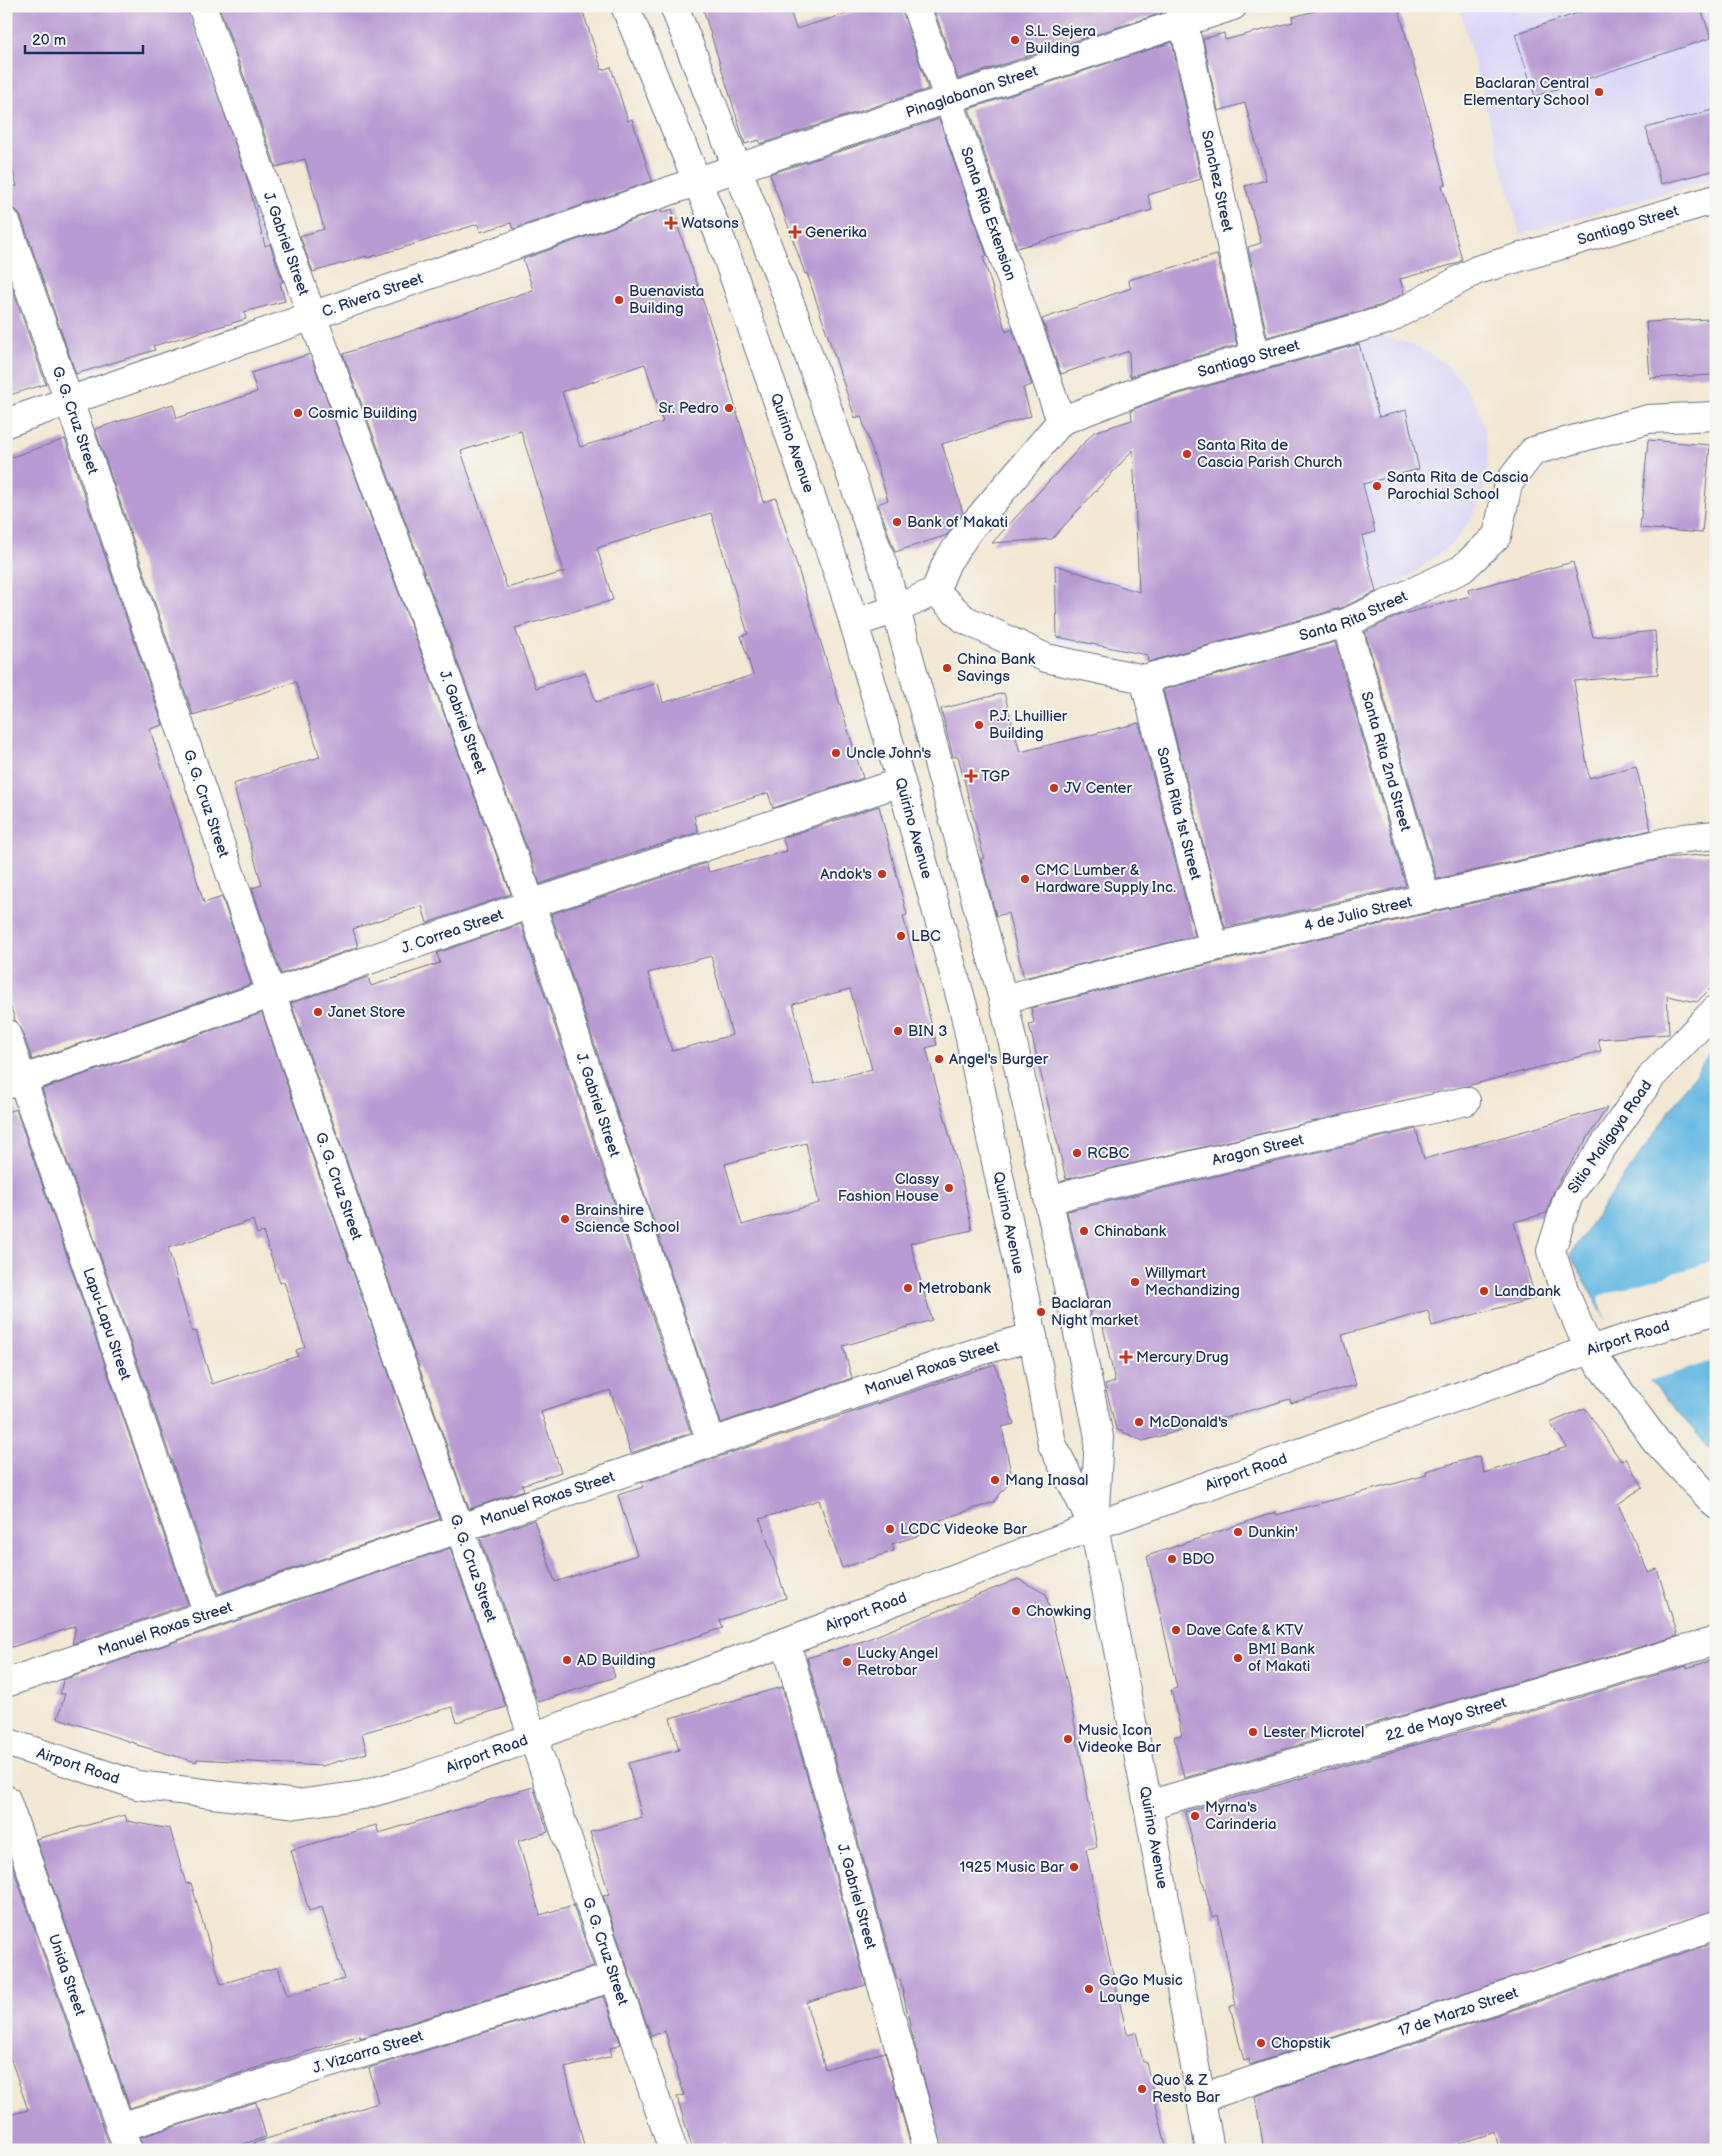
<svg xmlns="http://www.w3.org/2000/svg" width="1722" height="2156" font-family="'Balsamiq Sans',sans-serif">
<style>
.built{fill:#dbd6f7}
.water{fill:#67bae3;stroke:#4174a0}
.pier{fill:#f2e8d3}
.building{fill:#b99bd3;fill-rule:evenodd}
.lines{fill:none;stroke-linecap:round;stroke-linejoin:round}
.minor-casing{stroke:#667087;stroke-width:30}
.major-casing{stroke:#667087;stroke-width:30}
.minor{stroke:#fff;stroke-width:28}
.major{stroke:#fff;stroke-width:28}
.poi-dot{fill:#c8321e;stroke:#f6f6f2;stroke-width:2}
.labels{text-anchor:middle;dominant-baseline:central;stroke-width:4;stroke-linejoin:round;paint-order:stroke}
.poi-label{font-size:15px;fill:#1b2f5e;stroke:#f6f6f2;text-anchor:start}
.street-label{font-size:15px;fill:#1b2f5e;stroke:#f6f6f2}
</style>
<rect width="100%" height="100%" fill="#f6f6f2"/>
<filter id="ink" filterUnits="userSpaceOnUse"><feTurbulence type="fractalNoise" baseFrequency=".02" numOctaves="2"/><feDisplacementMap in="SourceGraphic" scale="10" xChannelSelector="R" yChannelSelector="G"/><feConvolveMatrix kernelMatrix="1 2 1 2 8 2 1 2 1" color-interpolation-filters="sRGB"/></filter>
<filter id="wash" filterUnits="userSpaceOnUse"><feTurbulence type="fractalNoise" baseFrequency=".0096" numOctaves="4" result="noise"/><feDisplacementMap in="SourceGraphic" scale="20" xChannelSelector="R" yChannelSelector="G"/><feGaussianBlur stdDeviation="1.12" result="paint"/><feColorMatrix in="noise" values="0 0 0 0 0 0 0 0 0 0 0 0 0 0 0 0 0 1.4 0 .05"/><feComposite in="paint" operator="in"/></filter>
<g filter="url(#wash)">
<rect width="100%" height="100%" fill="#f2e8d3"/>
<path class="built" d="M1459,6h257v172l-196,57z
M1358,336l24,1 23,5 22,10 20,14 16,17 13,21 8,22 4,24 -1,24 -6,24 -10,21 -14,20 -41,33 -41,24 -224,63 -95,-18 -5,-79 85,24 156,-44 -68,-169z"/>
<path class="water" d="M1716,1045v411l-97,-112 -49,-90z"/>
<path class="pier" d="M1716,1260v100l-67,21 -32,-35 -8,-15 -11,-34z"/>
<g id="blocks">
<path class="building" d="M6,6h181l59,169 19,71 5,-2 13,38 -3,1 5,18 -41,11 2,7 -93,27 2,4 -79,24 -55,-157 -5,-7 -10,-3v-20l11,-1 -11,-40z
M219,6h362l21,64 9,-3 17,54 4,-2 20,62 -139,48 -2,-6 -31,9 -2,-8 -76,24 -35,10v-2l-54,16 -13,-36 24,-7 -19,-70 -29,8z
M702,6h87l7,23 76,-23h29l27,83 -168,55 -1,-4 -14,4z
M933,6h227l2,7 -204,66z
M1334,6h64l48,178 -4,1 20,75 -7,4 -55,15 4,14 -22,12 -115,32 -19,-90 13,-4 -16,-57 21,-6 -21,-77 -27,8 -15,-72 21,-6 1,7 68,-18 -1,-5z
M1599,6h101l11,32 -176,58 -20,-62z
M1172,42l29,137 -53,16 4,15 -135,38 -48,-139z
M1716,109v61l-55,14 -15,-56z
M939,119l48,137 -4,1 23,75 6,-3 20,56 -9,3 8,28 -89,28 21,69 -16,22 -52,17 -17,-48 10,-4 -27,-84 -6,2 -48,-145 -2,1 -35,-100z
M672,209l44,131 47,162 13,-4 87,280 -90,30 -5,-15 -74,23 4,16 -158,52 -197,-530 190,-64 -10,-31 138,-49 1,3zM645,364l18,58 -83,25 -18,-55zM521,431l43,141 -57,16 -46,-137zM711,513l37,121 -7,2 12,39 -90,28 -5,-20 -62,19 -11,-30 -49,16 -21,-60 98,-28 -16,-52z
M1217,255l20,90 -85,24 -22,8 -1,-26 -68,23 -19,-55 89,-31 -3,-8z
M6,270l40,114 -40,12z
M1711,319l3,56 -64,3 -4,-56z
M1359,344l20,73 27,-7 13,59 -56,15 12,48 -13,4 14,56 -35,16 -193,54 -1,-7 -90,-18 -2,-72 84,27 -6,-142 -81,89 -60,4 102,-111 38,-12 -1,-10 30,-11z
M310,354l201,540 -84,29 -5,-17 -69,23 5,18 -77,27 -29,-86 10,-3 -29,-101 87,-27 -24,-75 -103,33 -98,-286 78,-25 4,14 80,-26 -6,-19z
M65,439l98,286 -13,4 54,174 18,-6 29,87 -219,76 -11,-32 -6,-8 -9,-28v-533z
M1648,440l62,5 -8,88 -62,-5z
M1573,562l20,75 62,-6 3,43 -84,7 15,97 47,-12 15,64 -214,49 -72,-247 35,-17 70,-19 -2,-6z
M1335,642l71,244 -181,42 -62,-238z
M1004,693l16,59 119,-29 56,213 -171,42 -16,-65 -12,3 -15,-57 3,-1 -26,-102 -5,1 -12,-48z
M879,806l28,109 -4,1 34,129 -11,3 37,137 9,45 -62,13 22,77 -89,26 9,32 -131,45 -170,-509 155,-51 3,9 78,-21 -5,-13zM711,956l21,79 -60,16 -24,-78zM850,989l22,80 -58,15 -21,-80zM806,1143l13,60 -77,22 -17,-61z
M1710,854l6,1v128l-19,19 -30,-6 2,38 -71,5 3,12 -134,35 -401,93 -37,-155 5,-1 -3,-15 187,-46 448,-104z
M521,924l170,509 -60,20 -21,-63 -69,22 20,60 -39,13 2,5 -55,19 -178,-506 77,-26 3,9 69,-23 -3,-10z
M262,1013l178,506 -222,75 -176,-505zM253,1220l4,14 6,-2 17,51 4,-1 21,65 -9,3 2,6 -86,28 -16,-53 -4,1 -24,-84z
M1607,1108l-52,80 -8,25 -33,9 21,76 -103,28 -4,-15 -86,24 14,50 -65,18 -1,-4 -147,42 -27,-12 -11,-44 10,-3 -14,-65 -9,2 -25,-108 349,-82 8,30z
M16,1109l172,495 -116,40 4,-18 -70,23v-537z
M995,1364l19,60 -12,3 10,52 -18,23 -54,18 2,8 -50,16 2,7 -52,17 -23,-68 -59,19 26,79 -66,22 3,8 -112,36 4,13 -76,25 -3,-4 -56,-160 54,-18 21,62 82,-27 -19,-60 25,-8 -2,-4z
M1585,1408l36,53 5,-3 17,29 -25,17 30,68 9,-3 21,67 -494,142 -10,-41 8,-2 -11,-45 6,-2 -30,-132 129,-44v3l151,-40 -1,-4 53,-15 5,17 83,-26 -17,-24z
M450,1548l56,159 -49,15 -5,-15 -90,26 5,20 -45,13 -125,-7 -1,3 -59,-17v-1l-79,-26 7,-24h-5l3,-14z
M1018,1579l28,15 22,94 29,159 -11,2 12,60 29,125 9,-2 7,30h3l21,88h-224l-29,-107 -14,-64 -3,1 -90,-322 56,-17z
M1716,1659v251l-466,155 -1,-6 -5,2 -14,-55 6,-1 -18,-90 -6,2 -27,-105 502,-146v2z
M782,1687l84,298 -60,17 19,67 60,-17 27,98h-185l-2,-8 -32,8 -16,-53 7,-2 -19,-64 -14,5 -48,-140 6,-2 -19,-62 52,-15 -14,-54 51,-13 -9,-32z
M533,1787l15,45 -30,9 22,74 33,-10 21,62 -234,71v-3l-230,73 -94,-269 89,-24 2,6 43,8 16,55 5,-1 30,101 57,-17 9,29 57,-17 -22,-72 -13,4 -18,-61 85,-25 3,8z
M6,1847l105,303h-105v-34l22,-6 -22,-65z
M1716,1942v208h-217l-4,-18 -55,18h-176l-9,-54z
M604,1996l17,48 -11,4 2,8 -47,12 20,82h-330l-1,-7 124,-40 -9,-35z
M256,2102l10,35 -42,13h-81l-3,-13z"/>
</g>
</g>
<g filter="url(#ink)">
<use href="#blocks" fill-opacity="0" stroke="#667087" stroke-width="1"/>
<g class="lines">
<defs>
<g id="minor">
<path id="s1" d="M202,6l110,310 219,588 180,538"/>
<path id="s2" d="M916,6l145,415"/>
<path id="s3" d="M1180,6l75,350"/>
<path id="s4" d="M6,222l63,179 202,592 262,744 140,413"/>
<path id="s5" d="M6,423l692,-242 535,-175"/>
<path id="s6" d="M935,591l29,28 82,39 98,21 202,-56 116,-54 35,-33 11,-52 25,-33 115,-32 68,-3"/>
<path id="s7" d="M854,623l43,-14 38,-18 12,-29 22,-32 92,-109 95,-37 231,-64 90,-50 239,-71"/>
<path id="s8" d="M1346,623l80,275"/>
<path id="s9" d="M1144,679l70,268"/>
<path id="s10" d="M1003,999l211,-52 470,-109 32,-3"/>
<path d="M1716,1009l-64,67 -84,121 -17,54 14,42 24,57 67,91 60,64"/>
<path id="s11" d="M6,1033l202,581"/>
<path id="s12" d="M6,1085l525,-181 370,-122"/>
<path id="s13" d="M1049,1201l24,-8 393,-92"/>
<path id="s14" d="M786,1642l142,508"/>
<path id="s15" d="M6,1683l977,-333 50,-13"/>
<path id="s16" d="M6,1799l122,351"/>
<path id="s17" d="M1148,1805l568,-164"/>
<path id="s18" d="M1201,2098l515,-173"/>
<path id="s19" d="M120,2127l494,-150"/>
</g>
<g id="major">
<path id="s20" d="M625,6l95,231 124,353 57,192 63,228 69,327 19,107 41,81"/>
<path id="s21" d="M674,6l120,308 93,263 116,422 72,319 24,119 -5,89 54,279 62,345"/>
<path id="s22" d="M6,1742l131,43 160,19 66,-9 49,-14 121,-44 561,-211 495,-176 127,-40"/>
</g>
</defs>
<use href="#minor" class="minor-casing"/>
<use href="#major" class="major-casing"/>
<use href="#minor" class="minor"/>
<use href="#major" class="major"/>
</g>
</g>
<g class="poi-dot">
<circle cx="1015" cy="40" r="5"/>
<circle cx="1599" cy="92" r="5"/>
<path d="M668.5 215.5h5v5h5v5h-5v5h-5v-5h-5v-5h5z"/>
<path d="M792.5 224.5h5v5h5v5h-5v5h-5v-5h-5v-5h5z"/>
<circle cx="619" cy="300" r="5"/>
<circle cx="729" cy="408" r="5"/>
<circle cx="298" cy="413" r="5"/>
<circle cx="1187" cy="454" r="5"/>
<circle cx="1377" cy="486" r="5"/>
<circle cx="897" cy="522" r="5"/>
<circle cx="947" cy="668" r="5"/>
<circle cx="979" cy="725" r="5"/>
<circle cx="836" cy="753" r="5"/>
<path d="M968.5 768.5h5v5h5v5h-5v5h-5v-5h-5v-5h5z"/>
<circle cx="1054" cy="788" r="5"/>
<circle cx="882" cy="874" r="5"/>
<circle cx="1025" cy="879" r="5"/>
<circle cx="901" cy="936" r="5"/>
<circle cx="318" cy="1012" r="5"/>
<circle cx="898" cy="1031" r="5"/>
<circle cx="939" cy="1059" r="5"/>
<circle cx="1077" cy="1153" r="5"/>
<circle cx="949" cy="1188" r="5"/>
<circle cx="565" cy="1219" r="5"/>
<circle cx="1084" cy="1231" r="5"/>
<circle cx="1135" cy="1282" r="5"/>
<circle cx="908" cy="1288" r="5"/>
<circle cx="1484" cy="1291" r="5"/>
<circle cx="1041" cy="1312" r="5"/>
<path d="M1123.5 1349.5h5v5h5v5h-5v5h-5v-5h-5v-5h5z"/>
<circle cx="1139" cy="1422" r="5"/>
<circle cx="995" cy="1480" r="5"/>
<circle cx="890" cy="1529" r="5"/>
<circle cx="1238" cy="1532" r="5"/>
<circle cx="1172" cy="1559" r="5"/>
<circle cx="1016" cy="1611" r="5"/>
<circle cx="1176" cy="1630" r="5"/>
<circle cx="1238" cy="1658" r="5"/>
<circle cx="567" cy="1660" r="5"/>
<circle cx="847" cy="1662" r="5"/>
<circle cx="1253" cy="1732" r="5"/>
<circle cx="1068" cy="1739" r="5"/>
<circle cx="1195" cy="1816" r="5"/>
<circle cx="1074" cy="1867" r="5"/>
<circle cx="1089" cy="1989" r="5"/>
<circle cx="1261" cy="2043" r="5"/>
<circle cx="1142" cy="2089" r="5"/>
</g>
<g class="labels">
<g class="poi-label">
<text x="1025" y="31">S.L. Sejera<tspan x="1025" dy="17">Building</tspan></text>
<text x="1589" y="83" text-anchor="end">Baclaran Central<tspan x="1589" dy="17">Elementary School</tspan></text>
<text x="681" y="223">Watsons</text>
<text x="805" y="232">Generika</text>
<text x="629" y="291">Buenavista<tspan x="629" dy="17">Building</tspan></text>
<text x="719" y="408" text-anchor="end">Sr. Pedro</text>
<text x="308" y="413">Cosmic Building</text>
<text x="1197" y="445">Santa Rita de<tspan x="1197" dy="17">Cascia Parish Church</tspan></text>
<text x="1387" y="477">Santa Rita de Cascia<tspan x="1387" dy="17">Parochial School</tspan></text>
<text x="907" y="522">Bank of Makati</text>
<text x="957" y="659">China Bank<tspan x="957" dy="17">Savings</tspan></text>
<text x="989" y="716">P.J. Lhuillier<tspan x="989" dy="17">Building</tspan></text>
<text x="846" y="753">Uncle John's</text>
<text x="981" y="776">TGP</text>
<text x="1064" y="788">JV Center</text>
<text x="1035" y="870">CMC Lumber &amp;<tspan x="1035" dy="17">Hardware Supply Inc.</tspan></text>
<text x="872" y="874" text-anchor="end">Andok's</text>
<text x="911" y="936">LBC</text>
<text x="328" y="1012">Janet Store</text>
<text x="908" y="1031">BIN 3</text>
<text x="949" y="1059">Angel's Burger</text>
<text x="1087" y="1153">RCBC</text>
<text x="939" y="1179" text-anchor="end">Classy<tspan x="939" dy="17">Fashion House</tspan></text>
<text x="575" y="1210">Brainshire<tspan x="575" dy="17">Science School</tspan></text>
<text x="1094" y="1231">Chinabank</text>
<text x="1145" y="1273">Willymart<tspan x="1145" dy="17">Mechandizing</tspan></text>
<text x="918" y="1288">Metrobank</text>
<text x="1494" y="1291">Landbank</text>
<text x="1051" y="1303">Baclaran<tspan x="1051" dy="17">Night market</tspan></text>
<text x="1136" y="1357">Mercury Drug</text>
<text x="1149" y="1422">McDonald's</text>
<text x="1005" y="1480">Mang Inasal</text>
<text x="900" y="1529">LCDC Videoke Bar</text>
<text x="1248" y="1532">Dunkin'</text>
<text x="1182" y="1559">BDO</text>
<text x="1026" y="1611">Chowking</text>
<text x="1186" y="1630">Dave Cafe &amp; KTV</text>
<text x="1248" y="1649">BMI Bank<tspan x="1248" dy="17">of Makati</tspan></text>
<text x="857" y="1653">Lucky Angel<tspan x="857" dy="17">Retrobar</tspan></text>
<text x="577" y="1660">AD Building</text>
<text x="1078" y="1730">Music Icon<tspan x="1078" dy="17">Videoke Bar</tspan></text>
<text x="1263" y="1732">Lester Microtel</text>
<text x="1205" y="1807">Myrna's<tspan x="1205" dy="17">Carinderia</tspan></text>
<text x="1064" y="1867" text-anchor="end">1925 Music Bar</text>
<text x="1099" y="1980">GoGo Music<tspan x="1099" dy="17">Lounge</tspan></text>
<text x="1271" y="2043">Chopstik</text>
<text x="1152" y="2080">Quo &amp; Z<tspan x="1152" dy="17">Resto Bar</tspan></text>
</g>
<g class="street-label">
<text stroke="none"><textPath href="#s5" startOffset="1021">Pinaglabanan Street</textPath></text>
<text stroke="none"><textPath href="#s3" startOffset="179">Sanchez Street</textPath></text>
<text stroke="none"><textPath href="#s2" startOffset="220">Santa Rita Extension</textPath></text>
<text stroke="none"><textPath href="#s7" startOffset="902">Santiago Street</textPath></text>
<text stroke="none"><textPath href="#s1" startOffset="252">J. Gabriel Street</textPath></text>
<text stroke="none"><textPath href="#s5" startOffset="388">C. Rivera Street</textPath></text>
<text stroke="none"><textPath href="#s7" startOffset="498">Santiago Street</textPath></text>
<text stroke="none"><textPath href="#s4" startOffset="210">G. G. Cruz Street</textPath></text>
<text stroke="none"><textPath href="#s20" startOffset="468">Quirino Avenue</textPath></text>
<text stroke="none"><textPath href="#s6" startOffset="450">Santa Rita Street</textPath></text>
<text stroke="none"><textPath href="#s1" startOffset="762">J. Gabriel Street</textPath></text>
<text stroke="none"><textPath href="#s8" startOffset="144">Santa Rita 2nd Street</textPath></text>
<text stroke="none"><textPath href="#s4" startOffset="615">G. G. Cruz Street</textPath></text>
<text stroke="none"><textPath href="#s9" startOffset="139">Santa Rita 1st Street</textPath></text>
<text stroke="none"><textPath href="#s20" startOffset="872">Quirino Avenue</textPath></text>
<text stroke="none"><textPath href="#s10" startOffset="365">4 de Julio Street</textPath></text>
<text stroke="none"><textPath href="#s12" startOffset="472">J. Correa Street</textPath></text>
<text stroke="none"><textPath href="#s1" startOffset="1168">J. Gabriel Street</textPath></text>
<text transform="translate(1610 1137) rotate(-55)">Sitio Maligaya Road</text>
<text stroke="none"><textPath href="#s13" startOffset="215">Aragon Street</textPath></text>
<text stroke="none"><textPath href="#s4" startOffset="1020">G. G. Cruz Street</textPath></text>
<text stroke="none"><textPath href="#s20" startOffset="1278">Quirino Avenue</textPath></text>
<text stroke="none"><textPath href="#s11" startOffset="308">Lapu-Lapu Street</textPath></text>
<text stroke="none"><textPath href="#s22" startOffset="1711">Airport Road</textPath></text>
<text stroke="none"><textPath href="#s15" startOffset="978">Manuel Roxas Street</textPath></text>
<text stroke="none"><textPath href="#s22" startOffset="1306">Airport Road</textPath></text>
<text stroke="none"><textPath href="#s15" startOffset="572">Manuel Roxas Street</textPath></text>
<text stroke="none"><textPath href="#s4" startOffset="1425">G. G. Cruz Street</textPath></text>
<text stroke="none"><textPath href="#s22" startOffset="901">Airport Road</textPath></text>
<text stroke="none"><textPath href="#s15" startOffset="168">Manuel Roxas Street</textPath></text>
<text stroke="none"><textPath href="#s17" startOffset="310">22 de Mayo Street</textPath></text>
<text stroke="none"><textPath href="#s22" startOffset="496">Airport Road</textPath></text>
<text stroke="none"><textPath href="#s22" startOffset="76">Airport Road</textPath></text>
<text stroke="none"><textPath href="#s21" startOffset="1902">Quirino Avenue</textPath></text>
<text stroke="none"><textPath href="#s14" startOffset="264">J. Gabriel Street</textPath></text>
<text stroke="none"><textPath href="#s4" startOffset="1830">G. G. Cruz Street</textPath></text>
<text stroke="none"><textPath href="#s16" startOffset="186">Unida Street</textPath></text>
<text stroke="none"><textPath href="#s18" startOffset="271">17 de Marzo Street</textPath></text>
<text stroke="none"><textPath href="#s19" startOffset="259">J. Vizcarra Street</textPath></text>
</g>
</g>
<rect width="1722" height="2156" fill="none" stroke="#f6f6f2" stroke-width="25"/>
<path d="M25 45v8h118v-8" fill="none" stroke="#1b2f5e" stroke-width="2.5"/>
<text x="32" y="45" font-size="15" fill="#1b2f5e" stroke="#f6f6f2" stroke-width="4" paint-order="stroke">20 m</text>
</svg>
